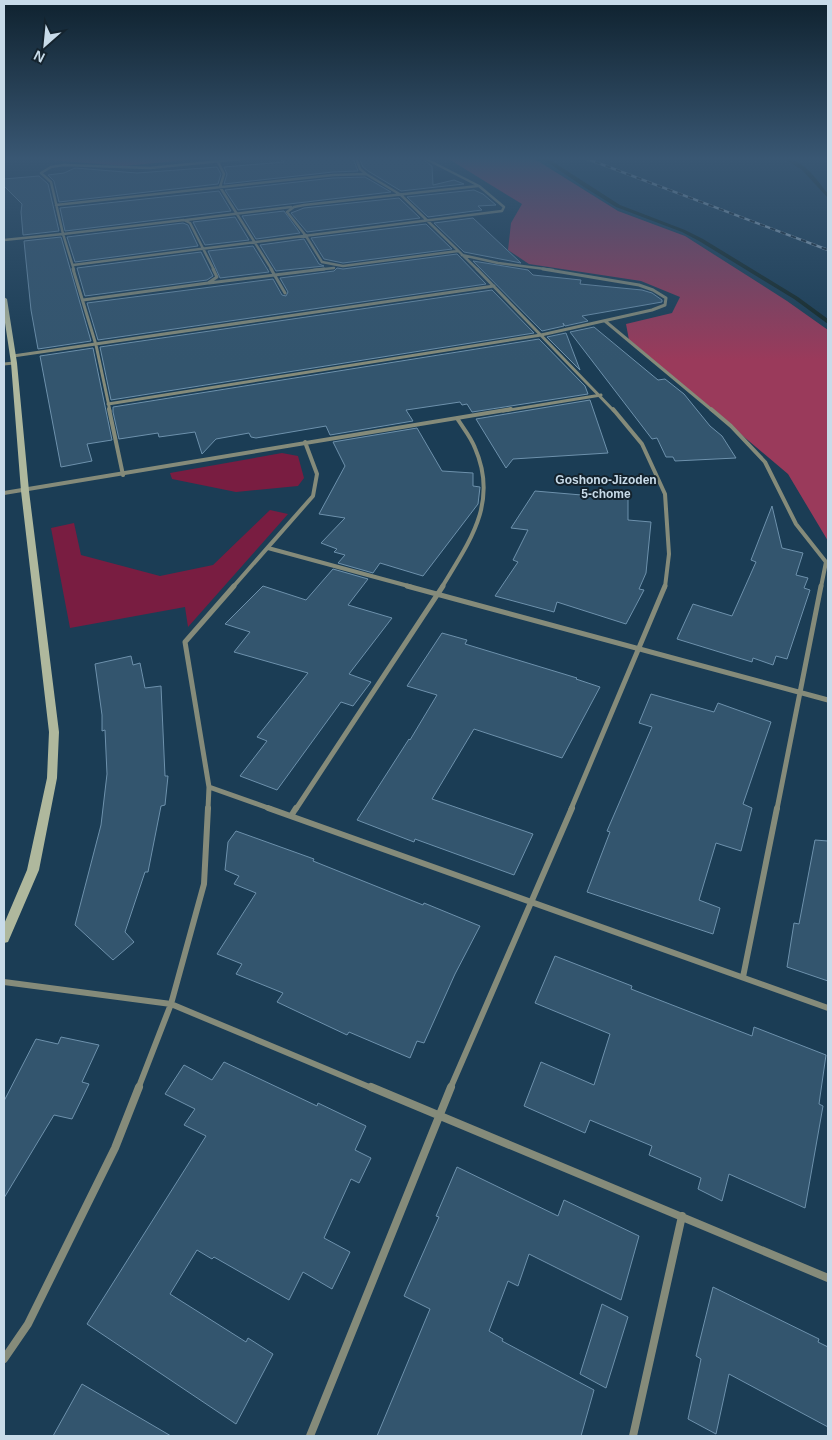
<svg xmlns="http://www.w3.org/2000/svg" width="832" height="1440" font-family="Helvetica,sans-serif">
<style>
.green{fill:#791d41}
.forest{fill:#9a3a5b}
.lines{fill:none;stroke-linecap:round;stroke-linejoin:round}
.stream{fill:#142724;fill-rule:evenodd}
.building{fill:#33556e;stroke:#6d91ac}
.street-far5{stroke:#858b7a;stroke-width:2.5}
.street-far4{stroke:#858b7a;stroke-width:3}
.street-far3{stroke:#858b7a;stroke-width:4}
.street-far2{stroke:#858b7a;stroke-width:5}
.street-far1{stroke:#858b7a;stroke-width:6}
.street{stroke:#858b7a;stroke-width:8}
.secondary{fill:#afb89d;fill-rule:evenodd}
.rail-casing{stroke:#9fb5c6;stroke-width:2.5}
.rail{stroke:#14232e;stroke-width:2;stroke-dasharray:5.5;stroke-linecap:butt}
.labels{text-anchor:middle;dominant-baseline:central;stroke-width:4;stroke-linejoin:round;paint-order:stroke}
.far-neighbourhood-label{font-size:12px;font-weight:bold;fill:#c8dbe9;stroke:#14232e}
</style>
<rect width="100%" height="100%" fill="#1b3d55"/>
<path class="green" d="M282,453l16,3 6,22 -6,8 -62,6 -64,-13 -2,-6z
M270,510l18,4 -100,113 -3,-20 -115,21 -19,-100 23,-5 7,32 79,21 53,-11z"/>
<path class="forest" d="M26,158h180l-82,8z
M445,158h88l85,53 67,25 102,65 41,29v211l-40,-67 -159,-134 -3,-16 46,-11 8,-16 -39,-16 -112,-17 -21,-14 3,-27 11,-19 -70,-43z"/>
<g class="lines">
<path class="stream" d="M541,158h6l73,47 65,25 18,9 95,58 30,22v5l-34,-25 -95,-58 -17,-9 -66,-25 -32,-20z
M783,158c20,0 34,22 45,36v4l-26,-28z"/>
</g>
<path class="building" d="M279,158h74l5,13 -25,1 -109,12 3,-10 -3,-7 60,-5z
M359,158h62l11,8 1,19 21,-5 10,4 -63,7 -33,-20 -5,-4z
M217,167l4,7 -3,10 -159,18 -5,-21 -6,-6 16,-2 11,-5 62,5z
M39,176l9,8 11,47 -36,4 -2,-23 1,-8 -18,-18v-7z
M365,177l26,15 -153,18 -13,-20 108,-12z
M474,190l9,4 13,11 -18,1 4,4 -54,7 -21,-20z
M219,191l12,20 -166,20 -5,-23z
M399,198l21,20 -113,14 -16,-19 13,-5z
M284,211l16,22 -44,6 -14,-23z
M235,217l14,23 -44,5 -12,-23z
M473,218l48,45 -57,-11 -30,-29z
M183,223l5,2 10,21 -123,16 -8,-25z
M426,224l26,25 -109,14 -19,-4 -13,-21z
M61,237l30,104 -53,8 -7,-39 -7,-69z
M304,239l15,25 5,2 -48,5 -16,-26z
M253,246l16,26 -49,6 -12,-27z
M201,252l12,24 -6,4 -122,16 -8,-28z
M457,254l29,30 -388,56 -11,-37 186,-24 9,16 4,1 2,-4 -8,-14 54,-7 3,-3 6,1z
M473,261l55,9 5,5 48,5 -1,4 62,6 10,3 10,7v2l-80,14 6,5 -23,5 -2,-3 1,3 -22,5z
M492,290l42,43 -423,67 -11,-53z
M594,327l64,53 7,-1 19,15 26,32 12,10 14,22 -61,3 -2,-4h-7l-9,-19 -5,1 -82,-107z
M566,333l14,37 -33,-33z
M539,339l46,47 3,8 -116,18 -5,-8 -5,1 -2,-3 -54,8 7,11 -83,14 -4,-9 -70,12 -5,-1 -2,-4 -33,6 -14,15 -7,-22 -36,5 -1,-4 -39,6 -6,-27v-5z
M93,348l19,92 -25,4 5,17 -31,6 -21,-111z
M590,400l18,53 -95,6 -7,9 -30,-49z
M417,428l25,43 31,2v13l7,1 -2,17 -55,72 -43,-13 -7,10 -35,-10 7,-8 -11,-3 3,-3 -16,-6 24,-25 -26,-4 26,-48 -12,-24z
M535,491l93,8v21l23,2 -5,51 -7,16 5,1 -18,34 -69,-22 -3,10 -59,-16 23,-34 -5,-2 15,-30 -17,-2z
M772,506l10,42 21,5 -7,22 12,3 -4,10 6,2 -23,69 -11,-3 -3,9 -20,-7 -1,4 -75,-23 16,-35 39,12 24,-54 -5,-2z
M333,569l35,10 -20,26 44,13 -43,56 22,8 -18,24 -12,-4 -64,88 -37,-14 27,-35 -10,-4 51,-64 -74,-21 16,-20 -25,-8 38,-38 43,14z
M442,633l25,7 -2,4 112,34 -1,1 24,8 -38,71 -88,-29 -42,70 101,35 -19,41 -99,-36 -1,3 -57,-22 52,-81 1,1 27,-45 -30,-9z
M131,656l2,9 7,-2 5,25 16,-2 4,90h3l-3,29 -4,1 -13,66h-3l-20,60 9,10 -21,18 -38,-35 26,-100 6,-51 -2,-44 -3,1v-16l-7,-51z
M651,694l63,18 4,-9 53,19 -28,82 9,4 -11,43 -25,-8 -17,57 21,8 -7,26 -126,-42 23,-60 -3,-1 45,-104 -13,-4z
M236,831l78,28 -1,2 110,44 1,-2 56,23 -25,48 -31,69 -7,-2 -7,17 -61,-26 -2,3 -70,-33 6,-9 -47,-19 6,-10 -25,-10 39,-61 -22,-9 5,-8 -14,-6 3,-28z
M815,840l13,1v140l-41,-14 7,-44 5,1z
M555,956l77,30 -1,3 121,47 2,-9 72,28 -7,49 4,2 -18,102 -76,-34 -7,27 -24,-12 3,-11 -52,-23 3,-9 -62,-26 -5,13 -61,-27 17,-44 53,23 16,-51 -75,-31z
M61,1037l38,8 -17,37 7,2 -17,35 -18,-4 -50,83v-97l32,-62 22,5z
M224,1062l93,44 1,-3 48,23 -11,24 16,8 -12,25 -8,-4 -27,59 26,14 -18,37 -29,-17 -14,28 -75,-43 -2,2 -15,-9 -27,44 76,48 2,-4 25,16 -37,70 -149,-100 119,-188 -22,-11 11,-16 -30,-15 19,-29 28,15z
M457,1167l101,49 6,-16 75,36 -18,64 -92,-46 -11,32 -10,-5 -19,50 14,8 -1,2 92,49 -13,46h-204l53,-127 -26,-13 35,-79 -3,-1z
M713,1287l106,52 -1,3 10,5v80l-99,-53 -13,60 -28,-15 13,-60 -5,-3z
M602,1304l26,13 -22,71 -26,-14z
M82,1384l89,52h-118z"/>
<g class="lines">
<path class="street-far5" d="M356,158l4,11 6,5
M218,162l6,12 -4,13 52,83
M56,205l277,-30 33,-1 35,21 77,75
M186,220l105,-13
M4,240l59,-6 -12,-52 -10,-9 10,-6 13,-2 86,3 101,-10
M458,251l-115,15 -21,-4 -16,-26 -19,-24 7,-5 10,-2 174,-19
M462,255l36,8 55,7
M73,265l429,-54 2,-4 -25,-21 -55,-28
M74,270l-11,-36 121,-14 6,3 24,47
M314,270l20,-2"/>
<path class="street-far4" d="M73,269l23,76 14,66
M271,269l14,24
M477,269l137,142
M209,283l115,-14
M83,300l125,-17 9,-6 -4,-8
M605,321l108,90
M13,356l481,-70
M4,364l10,-1
M108,404l433,-69 111,-25 13,-5 1,-7 -13,-8 -14,-5 -96,-16
M503,411l98,-16"/>
<path class="street-far3" d="M109,409l14,66
M613,409l29,35 23,50 4,60 -4,33
M711,409l20,17 34,36 31,62 30,38
M4,493l507,-84
M268,548l144,39
M233,587l80,-91 4,-22 -12,-32
M442,587c27,-45 57,-84 33,-139 -4,-11 -12,-20 -18,-30
M821,587l5,-25 2,1"/>
<path class="street-far2" d="M407,586l421,114
M209,787l62,22
M208,809l1,-22 -24,-145 49,-56
M296,809l147,-223
M571,809l94,-223
M777,809l44,-223"/>
<path class="street-far1" d="M268,808l560,200
M291,816l5,-8
M743,977l34,-169
M4,982l167,22 203,85
M138,1089l33,-85 33,-120 4,-76
M450,1089l122,-281"/>
<path class="street" d="M371,1087l457,191
M4,1359l24,-35 87,-176 24,-61
M310,1436l141,-349
M633,1436l49,-220"/>
<path class="secondary" d="M4,297l3,2 10,64 12,128 30,241 -2,46 -18,92 -31,72 -4,1v-19l23,-54 20,-92 2,-46 -28,-241 -10,-128 -7,-47z"/>
<defs>
<path id="rail" d="M585,158l243,92"/>
</defs>
<use href="#rail" class="rail-casing"/>
<use href="#rail" class="rail"/>
</g>
<linearGradient id="sky" x2="0" y2="1"><stop stop-color="#0f222f"/><stop offset="0.44" stop-color="#395773"/><stop offset="1" stop-color="#395773" stop-opacity="0"/></linearGradient>
<rect width="832" height="360" fill="url(#sky)"/>
<g class="labels">
<g class="far-neighbourhood-label">
<text x="606" y="480">Goshono-Jizoden<tspan x="606" dy="14">5-chome</tspan></text>
</g>
</g>
<rect width="832" height="1440" fill="none" stroke="#c8dbe9" stroke-width="10"/>
<g transform="translate(45 45) rotate(207)" stroke="#14232e" stroke-width="4" paint-order="stroke">
<path d="M0-4L9 19L0 12L-9 19Z" fill="#c8dbe9"/>
<text y="-8" font-size="14" font-weight="bold" text-anchor="middle" fill="#c8dbe9">N</text>
</g>
</svg>
